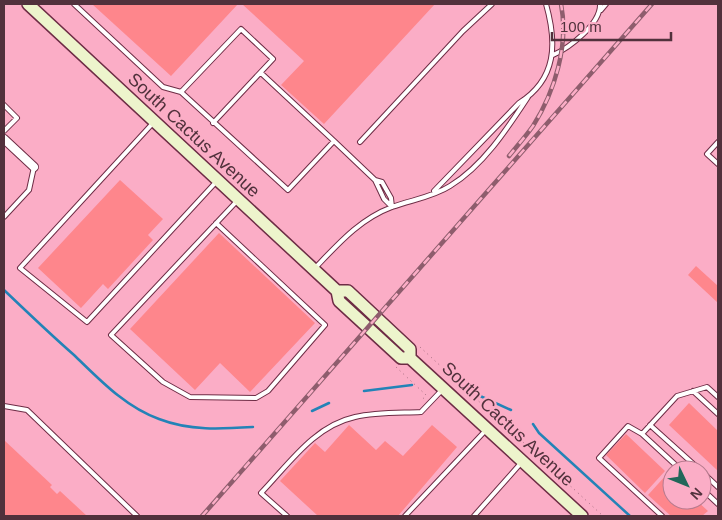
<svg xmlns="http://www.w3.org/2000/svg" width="722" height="520" font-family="Arial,sans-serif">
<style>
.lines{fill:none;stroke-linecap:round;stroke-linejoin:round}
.stream{stroke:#2383b7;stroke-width:2.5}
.building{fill:#fe868c}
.lane-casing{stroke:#6d2c45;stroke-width:6}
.street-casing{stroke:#6d2c45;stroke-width:10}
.secondary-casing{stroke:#6d2c45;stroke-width:14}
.path{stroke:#a16b7d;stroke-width:1;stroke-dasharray:1 4;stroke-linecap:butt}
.lane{stroke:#fff;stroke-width:4}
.street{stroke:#fff;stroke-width:8}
.secondary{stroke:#edf4cc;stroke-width:11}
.rail-casing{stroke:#8e5d6d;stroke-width:4.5}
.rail{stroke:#fbadc6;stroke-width:2.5;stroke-dasharray:8;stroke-linecap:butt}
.labels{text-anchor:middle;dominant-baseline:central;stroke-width:4.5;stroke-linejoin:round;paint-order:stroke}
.street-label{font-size:18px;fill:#51313c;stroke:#fbadc6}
</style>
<rect width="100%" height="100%" fill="#fbadc6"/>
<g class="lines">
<path class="stream" d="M4,290c23,22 46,44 70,65 25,24 51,52 85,64 31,12 62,10 94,8
M364,391l48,-6
M478,395l33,15
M312,411l17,-8
M533,424l6,9 91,83"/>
</g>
<path class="building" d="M92,4h146l-67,72z
M242,4h193l-111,120 -43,-39 23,-24z
M120,180l43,39 -15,16 5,5 -45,49 -5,-5 -22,24 -43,-40z
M219,233l96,90 -65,69 -30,-29 -25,27 -65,-61z
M696,266l22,20v17l-30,-28z
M689,403l29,28v40l-49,-46z
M349,425l27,25 9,-9 18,15 29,-31 25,22 -59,69h-80l-38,-35 35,-38 10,9z
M626,434l39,37 -20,22 -39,-38z
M4,440l48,45 -2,2 7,7 3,-3 27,25h-83z
M668,473l4,4v23h24l12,11 -6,5h-31l-23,-21z"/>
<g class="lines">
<defs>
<path id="lane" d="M74,4l89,83 18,5 60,-63 32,30 -60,64
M601,10l5,-6
M553,55c16,-7 48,-31 47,-51
M261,73l73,68
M181,92l107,98 46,-49 41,39 7,2 9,16 1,9
M4,105l13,13 -13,13
M153,123l-133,145 67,54 129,-140
M360,142l103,-111 29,-27
M718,142l-11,12 11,10
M375,180l9,19 8,8
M434,191l85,-88c38,-24 38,-60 27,-99
M4,217l25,-27 5,-23
M216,223l109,102 -57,66 -12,7 -66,-1 -27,-15 -52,-47 126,-134
M315,268c24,-25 45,-49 77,-61 19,-7 41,-10 58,-21 33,-20 57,-57 78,-89
M693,391l25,23
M4,406l23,4 110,106
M650,425l50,45
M642,434l39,36
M702,472l16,15
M702,489l16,15
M287,516l-26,-23c28,-29 53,-67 94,-76 21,-5 45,-4 66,-5l21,-22
M405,516l81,-86
M474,516l47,-53
M662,516l-63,-58 29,-32 14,8 35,-38 30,-9 11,10"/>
<path id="street" d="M4,139l30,28"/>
<path id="secondary" d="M28,4l309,287 2,10 62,57h9l172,158
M337,291h11l62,58v9"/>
</defs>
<use href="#lane" class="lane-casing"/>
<use href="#street" class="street-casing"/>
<use href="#secondary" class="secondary-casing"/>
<path class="path" d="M420,347l183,169
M396,367l30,28 -3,3 2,2"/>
<use href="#lane" class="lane"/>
<use href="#street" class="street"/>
<use href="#secondary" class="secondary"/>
<defs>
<path id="rail" d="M509,156c8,-10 17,-20 24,-30 22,-35 36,-81 28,-122
M202,516l450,-512"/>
</defs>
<use href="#rail" class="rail-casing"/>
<use href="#rail" class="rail"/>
</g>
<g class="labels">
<g class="street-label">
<text transform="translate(194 135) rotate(43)">South Cactus Avenue</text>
<text transform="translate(508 424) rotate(43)">South Cactus Avenue</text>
</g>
</g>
<rect width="722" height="520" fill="none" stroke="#51313c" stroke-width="10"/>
<g transform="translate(687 485) rotate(133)"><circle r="24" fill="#fbadc6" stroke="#b77b8f"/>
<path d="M0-4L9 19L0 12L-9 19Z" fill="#22675a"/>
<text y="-8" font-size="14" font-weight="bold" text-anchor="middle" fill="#51313c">N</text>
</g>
<path d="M552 32v8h119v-8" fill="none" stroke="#51313c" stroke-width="2.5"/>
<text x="560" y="32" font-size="15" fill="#51313c" stroke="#fbadc6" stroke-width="4" paint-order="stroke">100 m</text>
</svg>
